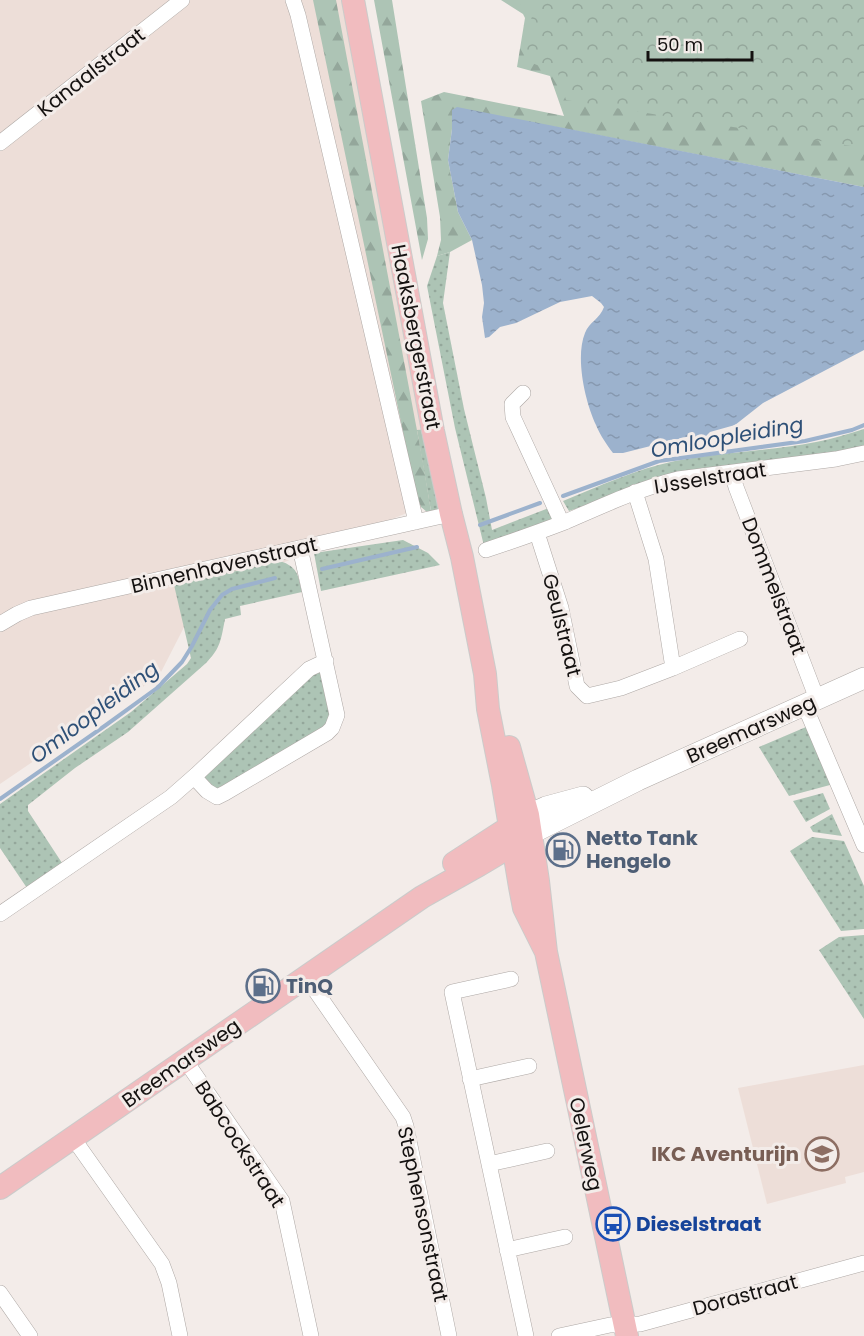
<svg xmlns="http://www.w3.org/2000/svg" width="864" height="1336" font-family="Poppins,sans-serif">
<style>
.built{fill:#edded8}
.grass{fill:url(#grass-dots)}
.forest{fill:url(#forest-firs)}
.park{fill:url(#park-crowns)}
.water{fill:url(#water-ripples)}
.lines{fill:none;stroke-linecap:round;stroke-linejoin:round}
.stream{stroke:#9cb2cd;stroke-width:4}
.street-casing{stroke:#aea8a5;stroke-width:16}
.secondary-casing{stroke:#aea8a5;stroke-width:22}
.primary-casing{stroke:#cbcbca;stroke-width:24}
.street{stroke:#fff;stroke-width:15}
.secondary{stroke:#fff;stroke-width:21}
.primary{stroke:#f1bcbf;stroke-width:22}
.labels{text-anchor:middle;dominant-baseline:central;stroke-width:6;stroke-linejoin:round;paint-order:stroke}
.street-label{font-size:20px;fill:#141110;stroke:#f3ece9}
.service-label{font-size:20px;font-weight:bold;fill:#4e5e75;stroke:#f3ece9;text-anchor:start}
.education-label{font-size:20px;font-weight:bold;fill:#785e54;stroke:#f3ece9;text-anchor:end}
.transit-label{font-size:20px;font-weight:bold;fill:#164399;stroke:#f3ece9;text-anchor:start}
.water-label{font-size:21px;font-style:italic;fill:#2e5077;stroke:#f3ece9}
</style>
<defs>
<pattern id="grass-dots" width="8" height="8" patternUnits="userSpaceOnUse" patternTransform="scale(1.5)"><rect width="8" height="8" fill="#adc4b5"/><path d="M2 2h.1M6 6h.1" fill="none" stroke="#94a79b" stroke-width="1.8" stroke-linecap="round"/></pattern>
<pattern id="forest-firs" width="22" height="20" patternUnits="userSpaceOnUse" patternTransform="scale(1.5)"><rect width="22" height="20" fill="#adc4b5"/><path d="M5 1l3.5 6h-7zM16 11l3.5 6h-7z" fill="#94a79b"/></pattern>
<pattern id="park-crowns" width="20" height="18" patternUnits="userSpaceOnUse" patternTransform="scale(1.5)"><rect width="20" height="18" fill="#adc4b5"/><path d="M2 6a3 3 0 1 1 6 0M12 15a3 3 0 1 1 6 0" fill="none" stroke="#94a79b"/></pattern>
<pattern id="water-ripples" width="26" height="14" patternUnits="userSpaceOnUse" patternTransform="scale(1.5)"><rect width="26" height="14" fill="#9cb2cd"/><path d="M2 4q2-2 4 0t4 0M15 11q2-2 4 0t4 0" fill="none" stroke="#8698af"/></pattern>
</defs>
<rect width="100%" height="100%" fill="#f3ece9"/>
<path class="built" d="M0,0h365l82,497 -247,99 -41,80 -159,108z
M864,1065v107l-19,5 1,6 -79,21 -29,-116z"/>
<path class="grass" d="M450,252l-7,51 21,106 22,89 6,32 62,-24 7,15 -76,29 -30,-122 -28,-142 10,-30z
M429,429l14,75 -5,5 -7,2 -14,-81z
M864,429v18l-202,32 -93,32 -6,-10c37,-15 73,-32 112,-40 47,-9 94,-10 141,-19 16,-3 32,-8 48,-13z
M403,540l25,13 12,12 -119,26 -7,-38z
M280,561c18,6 18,14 22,31l-62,14 1,9 -16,4c-4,20 -4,29 -19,44l-78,69 -53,36 -47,37v6l36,55 -35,25 -29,-43v-44l131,-92 56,-48 4,-6 -17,-73z
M322,670l10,44 -8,14 -107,61 -2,-1 -12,-12 103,-100z
M806,727l25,56 -1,2 -41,11 -30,-49z
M823,793l7,16 -24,13 -13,-21z
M832,814l10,22 -29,-4 -3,-5z
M812,837l32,4 20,45v43l-23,2 -51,-80z
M864,935v84l-45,-69 20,-13z"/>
<path class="forest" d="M313,0h23l86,457 9,54 -4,1 -6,-5 -5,-13z
M374,0h18l35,218 1,21 -6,21z
M501,0h363v187l-308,-60 -104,-17v19l-4,31 10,52 14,28 -22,12 -13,4 4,-16 -1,-23 -19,-116 23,-9 120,24 -14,-40 -33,-9 8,-49 -2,-4z"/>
<path class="park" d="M515,0h349v148l-298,-48 -8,-27 -34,-13 8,-45 -9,-9z"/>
<path class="water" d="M457,107l407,80v163l-101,53 -28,22 -25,7 -5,5h-19l-63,16h-10c-6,-8 -13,-18 -17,-28 -11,-23 -21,-68 -11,-92 4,-11 15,-14 19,-26l-3,-4 -9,-7 -32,6 -44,21 -16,4 -11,10 -4,1 -3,-21 2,-14 -2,-18 -10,-45 -14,-28 -10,-52 4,-31v-19z"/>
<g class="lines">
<path class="stream" d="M563,496l96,-35 146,-20 47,-11 12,-5
M480,525l60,-22
M322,569l95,-22
M0,799l106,-74 51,-37 25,-26 10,-16 18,-36 12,-15 10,-6 43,-11"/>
<defs>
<path id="street" d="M293,0l5,15 118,507
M0,143l182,-143
M523,393l-11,11 1,13 49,106
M732,473l4,14 81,212
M635,492l21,67 17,109
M537,533l24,75 16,78 10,10 34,-8 52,-20 67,-29
M486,550c27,-9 53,-18 79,-28 37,-16 73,-33 113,-43l158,-20 28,-6
M0,624l17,-10 14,-6 420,-94
M804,704l60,141
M194,777l13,14 10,6 8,-4 102,-60 5,-5 5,-13 -37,-167
M0,914l171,-117 25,-22 113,-106 17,-8
M306,977l97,140 3,9 43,210
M511,979l-59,13 74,344
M185,1060l97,141 29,135
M470,1079l59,-13
M73,1138l89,126 7,19 11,53
M489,1164l58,-13
M507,1250l58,-13
M0,1293l30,43
M559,1336l51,-11 30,-1 224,-61"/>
<path id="secondary" d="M528,815l18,-8 37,-10
M530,834l108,-54 226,-102"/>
<path id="primary" d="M353,0l80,431 18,83 11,43 23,117 3,35 15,76 17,102 4,21 22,44
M509,747l19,68 10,66 8,71 81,384
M454,863l65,-42
M0,1188l422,-291 57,-32 45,-27"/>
</defs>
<use href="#street" class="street-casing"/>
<use href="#secondary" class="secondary-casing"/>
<use href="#primary" class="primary-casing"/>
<use href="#street" class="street"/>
<use href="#secondary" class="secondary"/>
<use href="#primary" class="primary"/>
</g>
<defs>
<symbol id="fuel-ring" viewBox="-11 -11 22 22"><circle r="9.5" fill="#f3ece9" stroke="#5c6f8a" stroke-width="1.5"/><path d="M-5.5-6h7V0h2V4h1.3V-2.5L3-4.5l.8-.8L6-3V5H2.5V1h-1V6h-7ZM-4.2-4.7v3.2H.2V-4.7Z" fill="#5c6f8a"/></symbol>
<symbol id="school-ring" viewBox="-11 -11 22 22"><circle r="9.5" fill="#f3ece9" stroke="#8d6e63" stroke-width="1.5"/><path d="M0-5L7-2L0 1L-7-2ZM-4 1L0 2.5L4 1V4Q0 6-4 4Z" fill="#8d6e63"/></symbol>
<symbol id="bus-ring" viewBox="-11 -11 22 22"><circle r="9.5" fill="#f3ece9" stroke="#1a4fb4" stroke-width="1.5"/><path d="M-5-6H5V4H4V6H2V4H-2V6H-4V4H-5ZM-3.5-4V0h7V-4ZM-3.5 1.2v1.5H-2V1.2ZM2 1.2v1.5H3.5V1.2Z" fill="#1a4fb4"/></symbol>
</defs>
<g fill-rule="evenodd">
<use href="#fuel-ring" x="544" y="831" width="38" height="38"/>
<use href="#fuel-ring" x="244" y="967" width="38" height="38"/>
<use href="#school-ring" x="803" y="1135" width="38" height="38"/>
<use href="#bus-ring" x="594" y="1205" width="38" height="38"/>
</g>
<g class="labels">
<g class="street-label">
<text transform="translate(91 72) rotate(-38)">Kanaalstraat</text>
<text transform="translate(416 337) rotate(79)">Haaksbergerstraat</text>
<text transform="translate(710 478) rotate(-9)">IJsselstraat</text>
<text transform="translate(224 565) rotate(-13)">Binnenhavenstraat</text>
<text transform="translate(774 586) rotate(69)">Dommelstraat</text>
<text transform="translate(562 625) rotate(76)">Geulstraat</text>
<text transform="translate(751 729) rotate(-24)">Breemarsweg</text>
<text transform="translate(181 1063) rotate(-35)">Breemarsweg</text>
<text transform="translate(240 1144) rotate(57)">Babcockstraat</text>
<text transform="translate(586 1144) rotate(78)">Oelerweg</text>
<text transform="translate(423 1214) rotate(78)">Stephensonstraat</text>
<text transform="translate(745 1295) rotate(-15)">Dorastraat</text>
</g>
<g class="service-label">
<text x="586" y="838">Netto Tank<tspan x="586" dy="23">Hengelo</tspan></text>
<text x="286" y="986">TinQ</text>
</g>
<g class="education-label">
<text x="799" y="1154">IKC Aventurijn</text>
</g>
<g class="transit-label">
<text x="636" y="1224">Dieselstraat</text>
</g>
<g class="water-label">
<text transform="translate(727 437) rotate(-10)">Omloopleiding</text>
<text transform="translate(94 712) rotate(-37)">Omloopleiding</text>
</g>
</g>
<path d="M648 51v9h104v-9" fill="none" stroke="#141110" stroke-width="3"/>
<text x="657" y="51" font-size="18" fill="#141110" stroke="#f3ece9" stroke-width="4.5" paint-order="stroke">50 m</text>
</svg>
